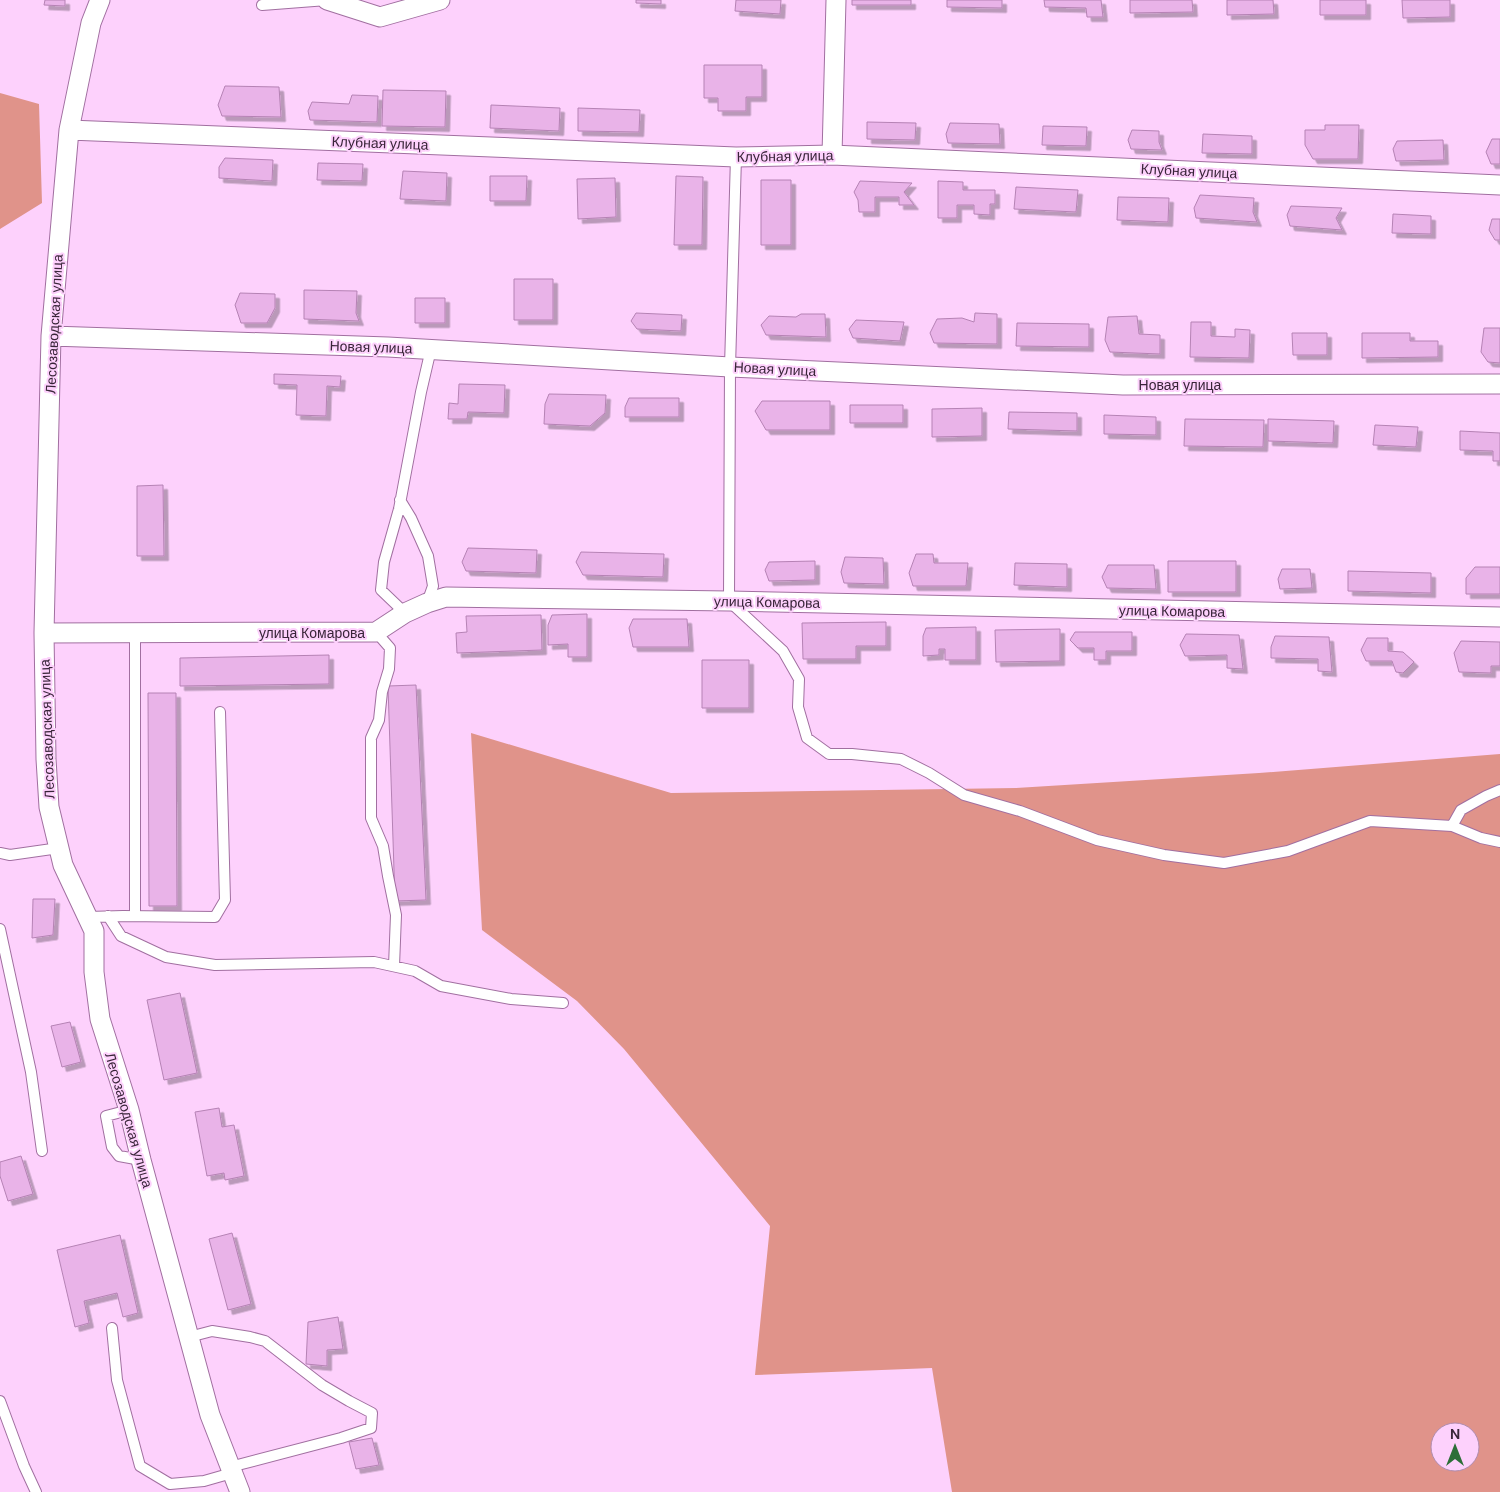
<svg xmlns="http://www.w3.org/2000/svg" width="1500" height="1492" font-family="'DM Sans',sans-serif">
<style>
.forest{fill:#e0938a;fill-rule:evenodd}
.building{fill:#e9b3e8;stroke:#b582b4;filter:url(#shadow)}
.lines{fill:none;stroke-linecap:round;stroke-linejoin:round}
.lane-casing{stroke:#a16fa0;stroke-width:12}
.street-casing{stroke:#a16fa0;stroke-width:21}
.lane{stroke:#fff;stroke-width:10}
.street{stroke:#fff;stroke-width:19}
.labels{text-anchor:middle;dominant-baseline:central;stroke-width:4;stroke-linejoin:round;paint-order:stroke}
.street-label{font-size:14px;fill:#392539;stroke:#fdd1fc}
</style>
<defs>
<filter id="shadow"><feDropShadow dx="4.5" dy="4.5" stdDeviation="0" flood-color="#0004"/></filter>
</defs>
<rect width="100%" height="100%" fill="#fdd1fc"/>
<path class="forest" d="M0,93l39,11 3,99 -42,26z
M471,733l200,60 345,-5 243,-15 241,-19v738h-548l-20,-124 -177,7 15,-149 -146,-177 -47,-48 -95,-71zM1440,1432h30v30h-30z"/>
<path class="building" d="M45,0h20v6l-21,-1z
M636,0h25v4l-25,-1z
M736,0h45l-1,14 -45,-3z
M852,0h59v5h-59z
M947,0h55v8l-55,-1z
M1044,0h57l2,17h-16l-1,-9 -41,-1z
M1130,0h62l1,12 -63,1z
M1227,0h46l1,14 -47,1z
M1320,0h46v15h-46z
M1402,0h48v17l-47,1z
M704,65h58v32h-16v14h-28v-13h-14z
M225,86l54,1 2,30 -59,-1 -4,-11z
M383,90l63,1 -1,36 -63,-1z
M352,95l26,1 -1,26 -67,-2 -2,-9 4,-9 37,2z
M491,105l69,3 -1,23 -69,-3z
M578,108l62,2 -1,22 -61,-1z
M867,122l49,1 -1,17 -48,-1z
M950,123l49,1 1,20 -52,-1 -2,-9z
M1325,125h34l-1,34h-45l-8,-14v-15h20z
M1043,126l44,1 -1,19 -44,-1z
M1132,130l27,1v11l3,8 -31,-1 -3,-9z
M1203,134l49,2v18l-50,-1z
M1492,139h8v25h-9l-5,-12z
M1443,140l1,20 -48,1 -3,-12 4,-8z
M225,158l48,2 -1,21 -53,-3v-11z
M318,163l45,1 -1,17 -45,-1z
M403,171l44,2 -1,28 -46,-2z
M490,176h37l-1,25h-36z
M676,176l27,1 -1,68h-28z
M615,178l1,39 -38,2 -1,-40z
M761,180h30v65h-30z
M860,181l52,2 -8,9 10,13h-15v-8h-24v15h-16l-1,-12 -4,-8z
M938,181l25,1v8h32v14h-5v11l-16,-1v-9h-17v13h-19z
M1016,187l62,3 -2,22 -62,-3z
M1200,195l54,3 -1,14 4,10 -61,-4 -2,-10z
M1118,197l51,1 -1,24 -51,-2z
M1291,206l51,2 -6,10 6,12 -52,-4 -3,-11z
M1393,214l38,2v18l-39,-1z
M1492,219h8v21h-5l-6,-10z
M514,279h39v41h-39z
M304,290l53,1 -1,22 3,8 -55,-2z
M240,293l35,1v14l-8,15h-26l-6,-18z
M415,298h30v25h-30z
M636,313l46,2 -1,16 -44,-2 -6,-8z
M975,313l22,1v30l-63,-1 -4,-10 7,-14 25,-1 12,4z
M801,314h24l1,23 -60,-2 -5,-10 8,-9 27,1z
M1137,316l2,18 21,1v19l-50,-2 -5,-12 3,-23z
M856,320l48,2 -4,19 -47,-3 -4,-9z
M1191,322h20v14l24,1v-8l15,1 -1,28 -59,-1z
M1017,323l72,1v23l-73,-1z
M1484,328h16v35l-12,-1 -7,-10z
M1292,333h35v22h-34z
M1362,333h48v8h28v16l-76,1z
M274,374l67,2 -1,11 -13,-1 -1,30 -30,-1 1,-30 -23,-1z
M459,384l46,1 -1,28 -36,-1 -1,7h-19l1,-16 9,1z
M549,394l57,1 -1,18 -15,13 -46,-2 1,-20z
M629,398h50v19h-54v-10z
M762,401h68v29h-64l-11,-19z
M850,405h53v18h-53z
M982,408v28l-50,1v-28z
M1009,412l68,1v18l-69,-2z
M1104,415l52,2v18l-52,-1z
M1185,419l79,1 -1,27 -79,-1z
M1268,419l66,2 -1,22 -65,-2z
M1375,425l43,2 -2,20 -43,-2z
M1460,431l40,2v28h-7v-10l-33,-1z
M163,485l1,71h-27v-70z
M468,548l69,2 -1,23 -70,-2 -4,-9z
M581,552l83,2 -1,23 -80,-2 -7,-13z
M916,554h17l1,9h34l-2,23h-53l-4,-13z
M845,557l38,1 1,26 -40,-1 -3,-11z
M815,561v19l-46,1 -4,-11 4,-8z
M1168,561h68v31h-68z
M1015,563l52,1v23l-53,-2z
M1108,565h46l2,24 -49,-1 -5,-11z
M1475,567h25v27h-34v-16z
M1282,569h28l2,19 -32,1 -2,-10z
M1348,571l83,2v20l-83,-2z
M587,614v43h-19v-13l-20,1v-20l4,-10z
M541,615l1,35 -85,3 -1,-20 11,-1 -1,-16z
M633,619h54l2,28h-56l-4,-19z
M886,622v24h-30v13h-53l-1,-36z
M976,627v33h-31v-11h-6v6l-16,1v-20l3,-8z
M1060,629v32l-64,1 -1,-32z
M1075,632h57v19h-26v9h-12v-12h-16l-8,-8z
M1186,634l53,1 4,34 -16,-1v-13l-42,1 -5,-11z
M1275,636l54,1 3,35 -14,-1v-12l-47,-1v-11z
M1367,638h21v13l15,1 11,10 -11,11 -7,-1 -4,-11h-26l-5,-11z
M1461,641l39,1v24h-9v7l-32,-1 -5,-19z
M329,655v29l-149,2v-28z
M702,660h47v48h-47z
M416,685l10,215 -31,1 -7,-215z
M148,693h28l1,213h-28z
M33,899h22l-2,36 -21,3z
M180,993l17,80 -33,7 -17,-80z
M70,1022l11,40 -19,5 -11,-41z
M219,1108l3,19 12,-2 10,51 -19,4 -1,-7 -17,3 -12,-64z
M21,1156l12,38 -25,7 -8,-25v-14z
M232,1233l19,71 -23,6 -19,-71z
M120,1235l18,78 -15,4 -6,-24 -33,8 5,22 -14,4 -18,-77z
M338,1317l5,32 -16,1v16l-21,-2 2,-42z
M372,1438l7,27 -23,4 -7,-27z"/>
<g class="lines">
<defs>
<path id="lane" d="M262,5l65,-5
M736,157l-6,210 -1,234 54,50 16,28 -1,28 9,31 22,16h23l49,5 28,14 35,22 56,16 77,29 67,15 60,8 64,-12 82,-30 82,5 9,-16 25,-14 14,-6
M400,500l11,18 17,38 5,30 -6,17
M405,613l-24,-23 3,-28 15,-53 22,-117 10,-43
M376,632l14,16 -1,21 -7,23 -3,28 -8,18v80l12,28 5,30 8,39 -2,51
M1452,826l29,12 19,4
M0,853l10,2 49,-7
M108,916l13,20 45,21 49,8 159,-3 41,9 26,15 70,13 52,4
M135,916v-283
M88,917l35,-1 92,1 10,-17 -5,-188
M0,929l31,143 11,79
M129,1110l-23,6 6,31 7,9 22,4
M112,1328l5,52 23,86 30,18 34,-3 28,-8
M189,1337l23,-6 38,6 15,4 57,44 27,16 23,12 -1,15 -30,10 -111,29
M0,1401l24,65 12,26"/>
<path id="street" d="M100,0l-9,23 -22,107 -18,206 -7,297 2,126 3,48 14,58 31,66v41l6,47 29,91 12,50 69,255 30,77
M327,0l53,17 60,-17
M69,130l667,27 96,-2 668,30
M832,155l4,-155
M51,336l337,11 342,20 393,18 377,-1
M44,633l332,-1 29,-19 22,-10 19,-6 283,4 771,16"/>
</defs>
<use href="#lane" class="lane-casing"/>
<use href="#street" class="street-casing"/>
<use href="#lane" class="lane"/>
<use href="#street" class="street"/>
</g>
<g class="labels">
<g class="street-label">
<text transform="translate(380 143) rotate(2)">Клубная улица</text>
<text transform="translate(785 156) rotate(-1)">Клубная улица</text>
<text transform="translate(1189 171) rotate(3)">Клубная улица</text>
<text transform="translate(54 324) rotate(-87)">Лесозаводская улица</text>
<text transform="translate(371 347) rotate(2)">Новая улица</text>
<text transform="translate(775 369) rotate(3)">Новая улица</text>
<text x="1180" y="385">Новая улица</text>
<text transform="translate(767 602) rotate(1)">улица Комарова</text>
<text transform="translate(1172 611) rotate(1)">улица Комарова</text>
<text x="312" y="633">улица Комарова</text>
<text transform="translate(47 729) rotate(-92)">Лесозаводская улица</text>
<text transform="translate(129 1120) rotate(74)">Лесозаводская улица</text>
</g>
</g>
<g transform="translate(1455 1447)"><circle r="24" fill="#fdd1fc" stroke="#af8cae"/>
<path d="M0-4L9 19L0 12L-9 19Z" fill="#2c6e38"/>
<text y="-8" font-size="14" font-weight="bold" text-anchor="middle" fill="#392539">N</text>
</g>
</svg>
